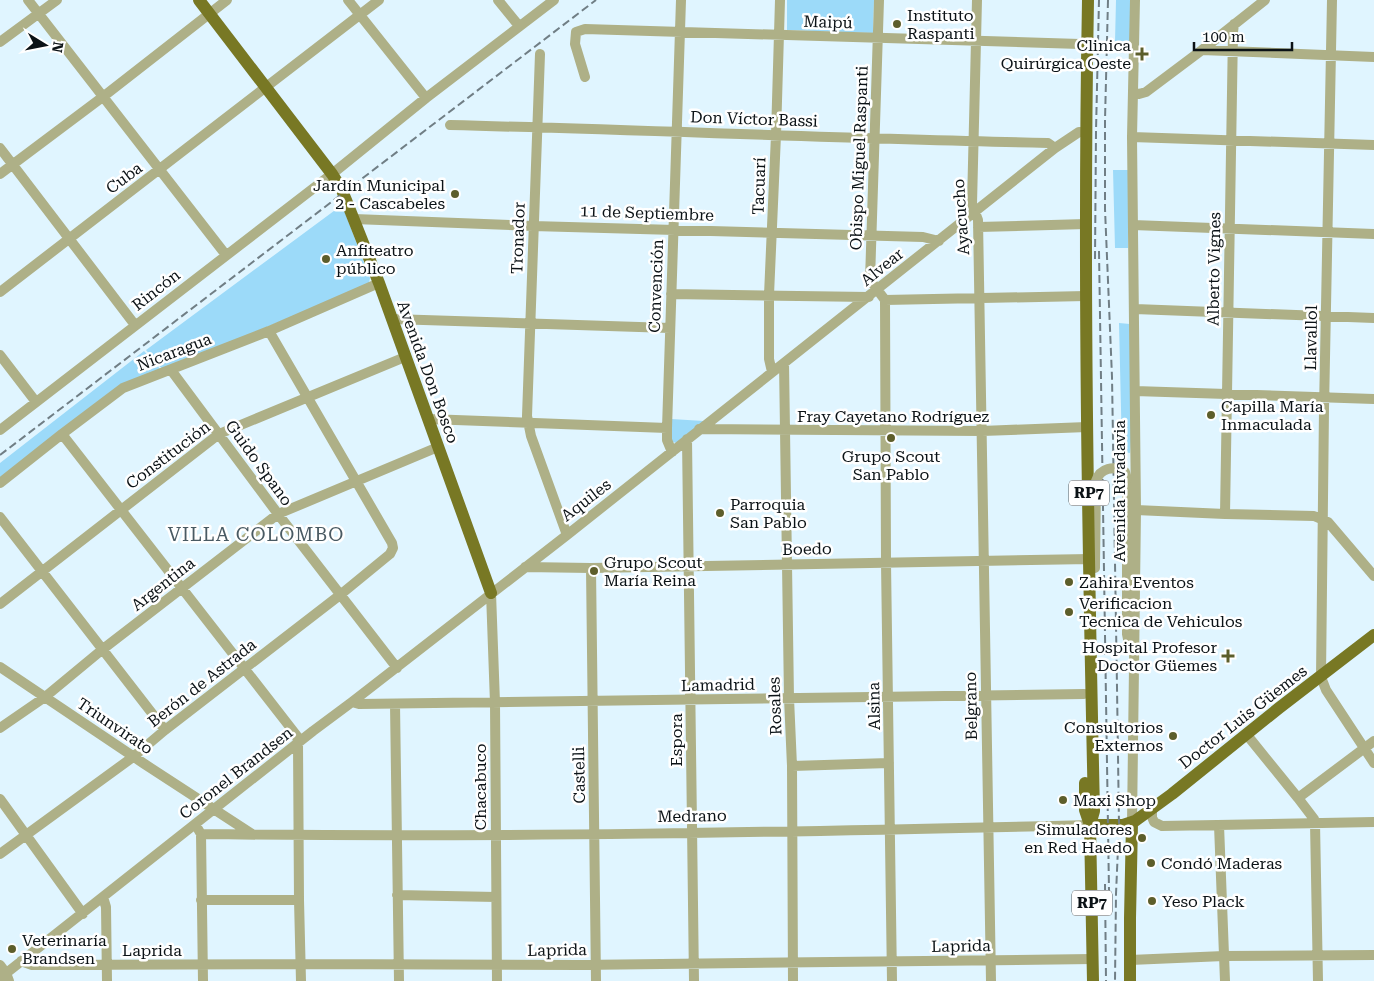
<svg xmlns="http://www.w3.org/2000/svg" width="1374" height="981" font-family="'Roboto Serif',serif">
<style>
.green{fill:#9cdaf9}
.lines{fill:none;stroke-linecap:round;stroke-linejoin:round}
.minor{stroke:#aeb087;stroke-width:10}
.major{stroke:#787824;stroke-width:12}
.rail{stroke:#707e85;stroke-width:2;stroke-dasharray:8 4;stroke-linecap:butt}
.minor-bridge{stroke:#aeb087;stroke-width:10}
.poi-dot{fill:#5d5e2b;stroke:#fff;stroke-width:2}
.labels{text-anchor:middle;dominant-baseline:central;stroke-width:5;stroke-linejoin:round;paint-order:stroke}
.shield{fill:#fff;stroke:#54595c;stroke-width:1}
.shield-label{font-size:15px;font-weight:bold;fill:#0b1216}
.poi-label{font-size:16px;fill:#0b1216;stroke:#fff;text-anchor:start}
.street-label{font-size:16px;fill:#0b1216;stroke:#fff}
.quarter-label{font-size:19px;letter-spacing:1px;fill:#495a63;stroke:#fff}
</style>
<rect width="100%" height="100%" fill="#e0f5ff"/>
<path class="green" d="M787,0h87l-1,33 -86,-3z
M1116,0h15l-1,42h-15z
M1113,170h15v78h-13z
M342,205l28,73 -1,5 -3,3 -203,84 -17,-20z
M1119,323l11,1 3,92 -3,37 -8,-1z
M144,351l18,20 -43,17 -119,93v-18z
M671,419l33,2 -27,22 -5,-1z"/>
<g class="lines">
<path class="minor" d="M28,0l198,255
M348,0l78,98
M498,0l21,26
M879,0l-9,280 15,20 1,263 6,418
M977,0l-5,204 6,16 13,761
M1332,0l-8,409 -3,268 5,13 48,73
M0,42l57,-42
M1202,50l172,7
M540,54l-13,362 4,20 36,99
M585,77l-10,-33 1,-12 9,-3 495,15
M1133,92l6,2 7,-2 56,-42 63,-50
M450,125c199,5 399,14 598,18l7,5
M1132,137l242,8
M0,148l135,177
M0,174l104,-78 123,-96
M354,219l179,7 390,11 16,4
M1133,225l241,9
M978,227l108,-3
M0,292l379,-292
M671,294l198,3
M885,300l201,-4
M1135,309l239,9
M392,319l278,9
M0,355l36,47
M784,363l5,335 3,68 1,215
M171,370l107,144 119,154
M772,372l-3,-13v-64l7,-160 4,-135
M1135,391l239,8
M428,419l239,9
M699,429l283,2 105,-4
M0,430l332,-256 94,-76 128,-98
M62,434l235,302 1,7 1,157 2,81
M687,439l7,542
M672,452l-5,-12v-12l14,-428
M1127,479v155l2,10 6,7
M0,483l62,-49 61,-46 146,-57 110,-48
M1136,510l89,4 89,2 14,6 46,54
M1225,514c2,-161 6,-321 8,-482l1,-8
M0,517l165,213
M525,567l66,1 499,-9
M591,568l5,413
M1095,568l1,-87
M491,593l4,110 2,278
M0,604l219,-170 186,-77
M0,667l143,96 109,71
M352,702l7,2 725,-10
M395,704l4,277
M0,728l45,-31 58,-48 175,-135 160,-67
M1247,735l51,63 16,21 1,4 3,158
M792,766l97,-3
M1298,798l76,-57
M0,799l83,115
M1152,809v8l2,5 8,4 212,-4
M1132,823l4,-313 -4,-373 3,-137
M1219,825l6,156
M198,829l3,5 2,147
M201,834c296,4 593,-2 889,-9
M0,854l133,-97 32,-27 175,-135 50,-41 3,-6 -1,-5 -123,-212
M397,895l99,2
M103,897l3,10 1,74
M201,900h98
M1130,960l94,-4 150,-1
M21,961l11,4 269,-1 278,1 514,-6
M0,965l6,8 3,8
M0,978l313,-247 39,-29 215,-167 488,-387 24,-16h7"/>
<path class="major" d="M199,0l133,174 9,14 5,12 33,83 112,310
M1088,0c-5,270 0,541 6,811l-4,14 3,156
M1085,783v27l5,15
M1090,825h33l12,-4 37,-27 107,-86 95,-73
M1130,981v-63l2,-95"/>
<path class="rail" d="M1108,0l-3,120v89l7,168 5,310 2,138 -3,69 -1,87
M1099,251l10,640
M1095,259l1,-128 3,-131
M0,455l596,-455
M1105,884l1,97"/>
<path class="minor-bridge" d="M1096,481c4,-13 18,-16 29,-9l2,7"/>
</g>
<g class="poi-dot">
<circle cx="897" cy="24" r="5"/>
<path d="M1139.5 46.5h5v5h5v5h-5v5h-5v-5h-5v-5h5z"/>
<circle cx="455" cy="194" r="5"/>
<circle cx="326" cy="259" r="5"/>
<circle cx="1211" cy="415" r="5"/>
<circle cx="891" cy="438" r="5"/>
<circle cx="720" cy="513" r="5"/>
<circle cx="594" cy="571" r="5"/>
<circle cx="1069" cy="582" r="5"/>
<circle cx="1069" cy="612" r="5"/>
<path d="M1225.5 648.5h5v5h5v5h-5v5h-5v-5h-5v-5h5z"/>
<circle cx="1173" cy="736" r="5"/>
<circle cx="1063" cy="800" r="5"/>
<circle cx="1142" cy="838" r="5"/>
<circle cx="1151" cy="863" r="5"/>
<circle cx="1152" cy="901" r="5"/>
<circle cx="12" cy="949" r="5"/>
</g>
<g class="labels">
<g class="shield">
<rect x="1069" y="480.5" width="40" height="25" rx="4"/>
<rect x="1072" y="890.5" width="40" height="25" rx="4"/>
</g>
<g class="shield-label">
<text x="1089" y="493">RP7</text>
<text x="1092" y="903">RP7</text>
</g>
<g class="poi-label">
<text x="907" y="15">Instituto<tspan x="907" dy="18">Raspanti</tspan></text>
<text x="1131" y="45" text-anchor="end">Clinica<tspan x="1131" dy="18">Quirúrgica Oeste</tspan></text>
<text x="445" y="185" text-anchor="end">Jardín Municipal<tspan x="445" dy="18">2 - Cascabeles</tspan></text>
<text x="336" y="250">Anfiteatro<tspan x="336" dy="18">público</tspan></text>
<text x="1221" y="406">Capilla María<tspan x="1221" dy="18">Inmaculada</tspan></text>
<text x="891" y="456" text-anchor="middle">Grupo Scout<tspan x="891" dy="18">San Pablo</tspan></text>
<text x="730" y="504">Parroquia<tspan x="730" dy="18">San Pablo</tspan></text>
<text x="604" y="562">Grupo Scout<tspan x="604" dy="18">María Reina</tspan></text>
<text x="1079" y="582">Zahira Eventos</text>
<text x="1079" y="603">Verificacion<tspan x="1079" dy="18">Tecnica de Vehiculos</tspan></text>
<text x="1217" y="647" text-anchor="end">Hospital Profesor<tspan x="1217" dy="18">Doctor Güemes</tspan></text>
<text x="1163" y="727" text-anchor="end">Consultorios<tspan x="1163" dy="18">Externos</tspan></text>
<text x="1073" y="800">Maxi Shop</text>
<text x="1132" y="829" text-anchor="end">Simuladores<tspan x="1132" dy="18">en Red Haedo</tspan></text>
<text x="1161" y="863">Condó Maderas</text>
<text x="1162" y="901">Yeso Plack</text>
<text x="22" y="940">Veterinaría<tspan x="22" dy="18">Brandsen</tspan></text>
</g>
<g class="street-label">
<text transform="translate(828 22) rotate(2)">Maipú</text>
<text transform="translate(754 119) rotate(2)">Don Víctor Bassi</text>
<text transform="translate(859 158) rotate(-88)">Obispo Miguel Raspanti</text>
<text transform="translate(124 178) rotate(-37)">Cuba</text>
<text transform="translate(759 186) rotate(-88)">Tacuarí</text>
<text transform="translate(647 213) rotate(2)">11 de Septiembre</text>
<text transform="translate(961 217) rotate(-94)">Ayacucho</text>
<text transform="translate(518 238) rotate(-88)">Tronador</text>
<text transform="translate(882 267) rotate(-39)">Alvear</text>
<text transform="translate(1214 269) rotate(-89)">Alberto Vignes</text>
<text transform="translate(656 286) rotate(-88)">Convención</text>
<text transform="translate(156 290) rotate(-38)">Rincón</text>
<text transform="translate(1311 338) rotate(-89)">Llavallol</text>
<text transform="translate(174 352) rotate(-21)">Nicaragua</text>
<text transform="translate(428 372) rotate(70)">Avenida Don Bosco</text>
<text x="893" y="416">Fray Cayetano Rodríguez</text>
<text transform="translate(168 455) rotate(-37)">Constitución</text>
<text transform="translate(259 463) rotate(54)">Guido Spano</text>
<text transform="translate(1119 491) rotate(-90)">Avenida Rivadavia</text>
<text transform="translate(586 500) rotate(-38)">Aquiles</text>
<text transform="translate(807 549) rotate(-1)">Boedo</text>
<text transform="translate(163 584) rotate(-38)">Argentina</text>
<text transform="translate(202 683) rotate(-38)">Berón de Astrada</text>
<text transform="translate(718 685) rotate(-1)">Lamadrid</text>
<text transform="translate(775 706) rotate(-92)">Rosales</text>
<text transform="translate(874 706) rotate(-91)">Alsina</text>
<text transform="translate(971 706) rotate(-91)">Belgrano</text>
<text transform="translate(1243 717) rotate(-38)">Doctor Luis Güemes</text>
<text transform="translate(115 726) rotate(34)">Triunvirato</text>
<text transform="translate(676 740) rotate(-90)">Espora</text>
<text transform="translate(236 773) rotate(-38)">Coronel Brandsen</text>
<text transform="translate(579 775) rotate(-91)">Castelli</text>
<text transform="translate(480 787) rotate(-90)">Chacabuco</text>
<text transform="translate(692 816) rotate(-1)">Medrano</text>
<text transform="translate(961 946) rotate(-1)">Laprida</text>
<text x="152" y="950">Laprida</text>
<text transform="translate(557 950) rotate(-1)">Laprida</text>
</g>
<g class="quarter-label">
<text x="256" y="534">VILLA COLOMBO</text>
</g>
</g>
<g transform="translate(45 45) rotate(100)" stroke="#ffffff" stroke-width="4" paint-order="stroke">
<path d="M0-4L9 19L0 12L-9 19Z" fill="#0b1216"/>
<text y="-8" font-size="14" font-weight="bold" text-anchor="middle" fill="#0b1216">N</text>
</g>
<path d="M1194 42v8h98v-8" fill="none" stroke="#0b1216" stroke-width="2.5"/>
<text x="1202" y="42" font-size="15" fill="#0b1216" stroke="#ffffff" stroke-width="4" paint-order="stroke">100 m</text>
</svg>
